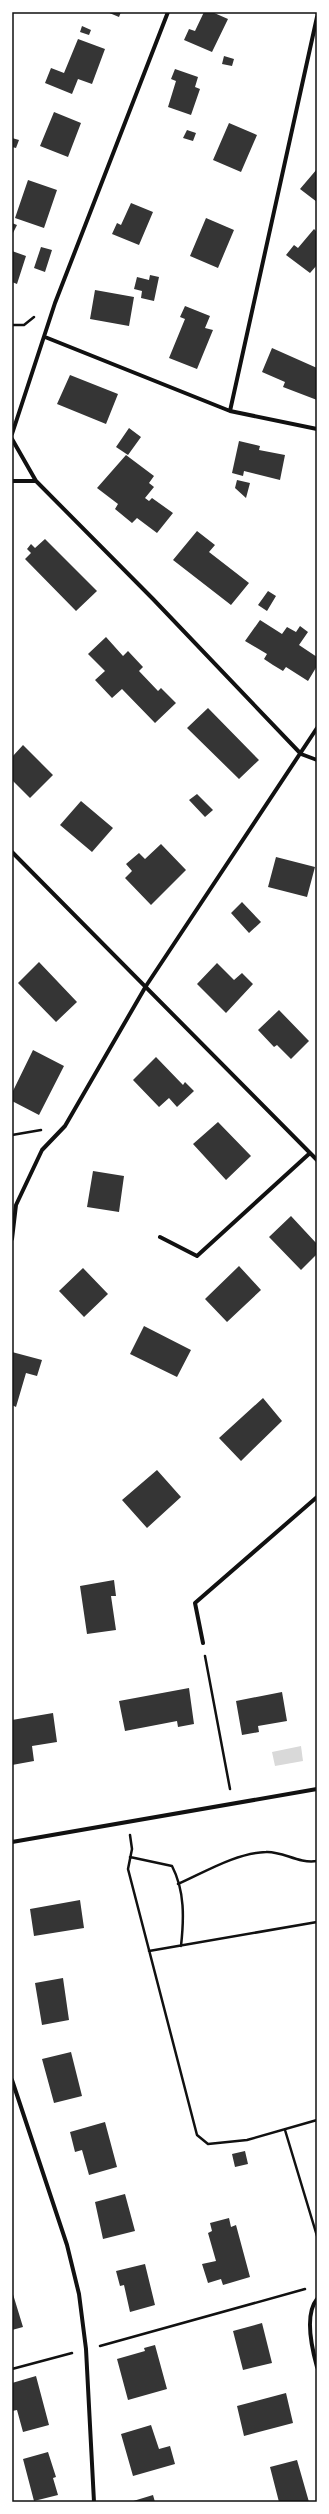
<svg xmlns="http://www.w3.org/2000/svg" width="329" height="2514" font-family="Ubuntu,sans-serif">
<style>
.water{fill:#d9d9d9}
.building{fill:#353535}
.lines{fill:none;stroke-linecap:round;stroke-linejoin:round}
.path{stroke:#111;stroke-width:2.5}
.minor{stroke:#111;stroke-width:4}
.neatline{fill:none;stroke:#111;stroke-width:1.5}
</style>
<rect width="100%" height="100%" fill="#fff"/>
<path class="water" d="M301,1746l2,15 -28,5 -3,-14z"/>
<path class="building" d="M107,12h14l-2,5z
M204,12h8l16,7 -16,33 -28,-12 5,-11 6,2z
M82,26l9,4 -2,5 -9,-3z
M78,39l27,10 -13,35 -14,-5 -6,15 -27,-11 6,-15 13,5z
M224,56l10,3 -2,7 -10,-2z
M175,69l23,8 -3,10 5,2 -9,26 -23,-8 8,-26 -5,-2z
M54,112l27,11 -13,34 -28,-11z
M229,123l28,12 -16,37 -28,-12z
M187,130l9,3 -3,8 -10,-3z
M12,138l7,2 -3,8 -4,-1z
M317,169v33l-17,-13z
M28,180l29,10 -13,38 -29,-10z
M131,203l22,9 -14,33 -27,-11 5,-11 4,2z
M206,218l28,12 -16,38 -28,-12z
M12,223l5,2 -4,8h-1z
M314,229l3,3v33l-7,8 -24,-18 8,-10 4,3z
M41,247l11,3 -7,22 -11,-4z
M12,251l14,5 -9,28 -5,-2z
M150,275l9,2 -5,24 -13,-3 1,-7 -8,-2 3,-12 12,3z
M95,290l39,7 -5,29 -39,-7z
M185,306l25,10 -5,12 8,2 -16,39 -28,-11 16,-39 -5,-2z
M272,348l45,20v32l-34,-13 2,-5 -23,-10z
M70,375l48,19 -12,30 -49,-20z
M129,428l12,9 -13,18 -12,-8z
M239,441l21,5 -1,4 26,5 -5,25 -36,-9 -1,5 -11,-3z
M126,455l28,21 -5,7 5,4 -9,11 4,3 3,-3 21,15 -16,20 -20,-15 -5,5 -17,-14 3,-5 -21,-16z
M237,480l13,3 -4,15 -11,-10z
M197,531l18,14 -6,7 40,31 -18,22 -58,-45z
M45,539l52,52 -21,20 -51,-52 6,-6 -4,-4 4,-5 4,4z
M268,591l8,5 -9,15 -9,-6z
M260,620l22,14 5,-7 9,5 4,-6 8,6 -9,13 18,12v9l-9,15 -22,-14 -3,4 -10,-6 -9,-6 3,-5 -22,-13z
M106,637l17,19 5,-5 15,16 -4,4 19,20 3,-3 15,15 -21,20 -33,-34 -10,9 -17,-18 10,-9 -17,-17z
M208,708l51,52 -20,19 -52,-51z
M23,745l30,30 -23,23 -18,-18v-23z
M197,794l16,16 -8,7 -16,-17z
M81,801l32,27 -21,24 -32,-27z
M161,844l25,26 -35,35 -26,-27 7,-7 -6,-7 13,-11 6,6z
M276,857l39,10 -8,30 -39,-10z
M242,902l19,20 -12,11 -18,-20z
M39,962l38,40 -21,20 -38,-39z
M217,963l17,17 8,-7 11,11 -27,29 -29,-29z
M279,1010l30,31 -18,18 -14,-14 -3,2 -16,-17z
M33,1050l31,16 -25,49 -27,-14v-8z
M156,1057l27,28 2,-3 9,9 -17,16 -8,-9 -10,9 -26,-27z
M218,1122l33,34 -25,24 -33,-36z
M93,1171l31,5 -5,36 -32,-5z
M291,1216l26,28v10l-16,16 -32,-33z
M239,1266l22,24 -34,32 -22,-23z
M83,1268l25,26 -24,23 -25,-26z
M144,1326l47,24 -14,27 -47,-23z
M12,1352l30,8 -5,16 -11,-3 -10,34 -4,-2z
M263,1398l19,23 -41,40 -22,-23z
M157,1470l24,27 -34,31 -25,-28z
M114,1580l2,16h-5l5,34 -29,4 -7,-48z
M189,1688l5,36 -16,3 -1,-6 -52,10 -6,-30z
M282,1692l5,29 -29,5 1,6 -17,3 -6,-34z
M53,1713l4,29 -25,4 2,15 -22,4v-45z
M80,1900l4,28 -50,8 -4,-27z
M63,1978l6,42 -27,5 -7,-42z
M71,2052l11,44 -28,7 -12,-44z
M105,2122l12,45 -28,8 -7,-25 -7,2 -5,-20z
M245,2151l3,13 -13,3 -3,-13z
M125,2194l10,37 -32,8 -8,-37z
M229,2218l2,9 5,-2 14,52 -27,8 -2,-6 -13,4 -6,-19 14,-3 -8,-28 4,-2 -2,-8z
M145,2264l10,41 -25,7 -6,-27 -4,1 -4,-15z
M12,2291l11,36 -11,3z
M262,2323l10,40 -29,7 -10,-39z
M155,2345l12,44 -39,11 -11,-41 28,-8 -1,-3z
M36,2376l13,49 -26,7 -6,-22 -5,1v-28z
M286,2393l7,30 -49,13 -7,-30z
M151,2425l8,24 11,-3 5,18 -42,12 -12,-42z
M48,2452l8,25 -3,1 5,17 -24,6 -11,-42z
M297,2460l12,42h-30l-9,-35z
M153,2495l2,7h-25z"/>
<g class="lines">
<path class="path" d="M12,325h12l10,-8
M12,1135l29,-5
M205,1656l25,133
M130,1835l2,14 -4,20 69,266 11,9 39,-4 70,-20
M130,1857l42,9c13,25 12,53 9,80
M178,1884c27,-12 58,-31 88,-32 17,-1 32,12 51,9
M149,1951l168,-29
M285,2130l32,106
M100,2346l205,-57
M12,2369l60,-16"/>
<path class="minor" d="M45,337l185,74 87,18
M230,411l87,-394
M12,434l43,-131 113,-291
M12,439l24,42 117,118 148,155 16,6
M12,481h24
M12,852l305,308
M160,1237l37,19 113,-103
M12,1239l4,-34 26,-55 23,-24 81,-140 171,-258
M203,1643l-8,-40 122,-106
M12,1842l305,-53
M12,2080l55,165 12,49 7,55 8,153
M317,2299c-13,16 -5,50 0,68"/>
</g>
<rect width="329" height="2514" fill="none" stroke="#ffffff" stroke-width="26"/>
<rect x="13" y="13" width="303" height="2488" class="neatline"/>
</svg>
